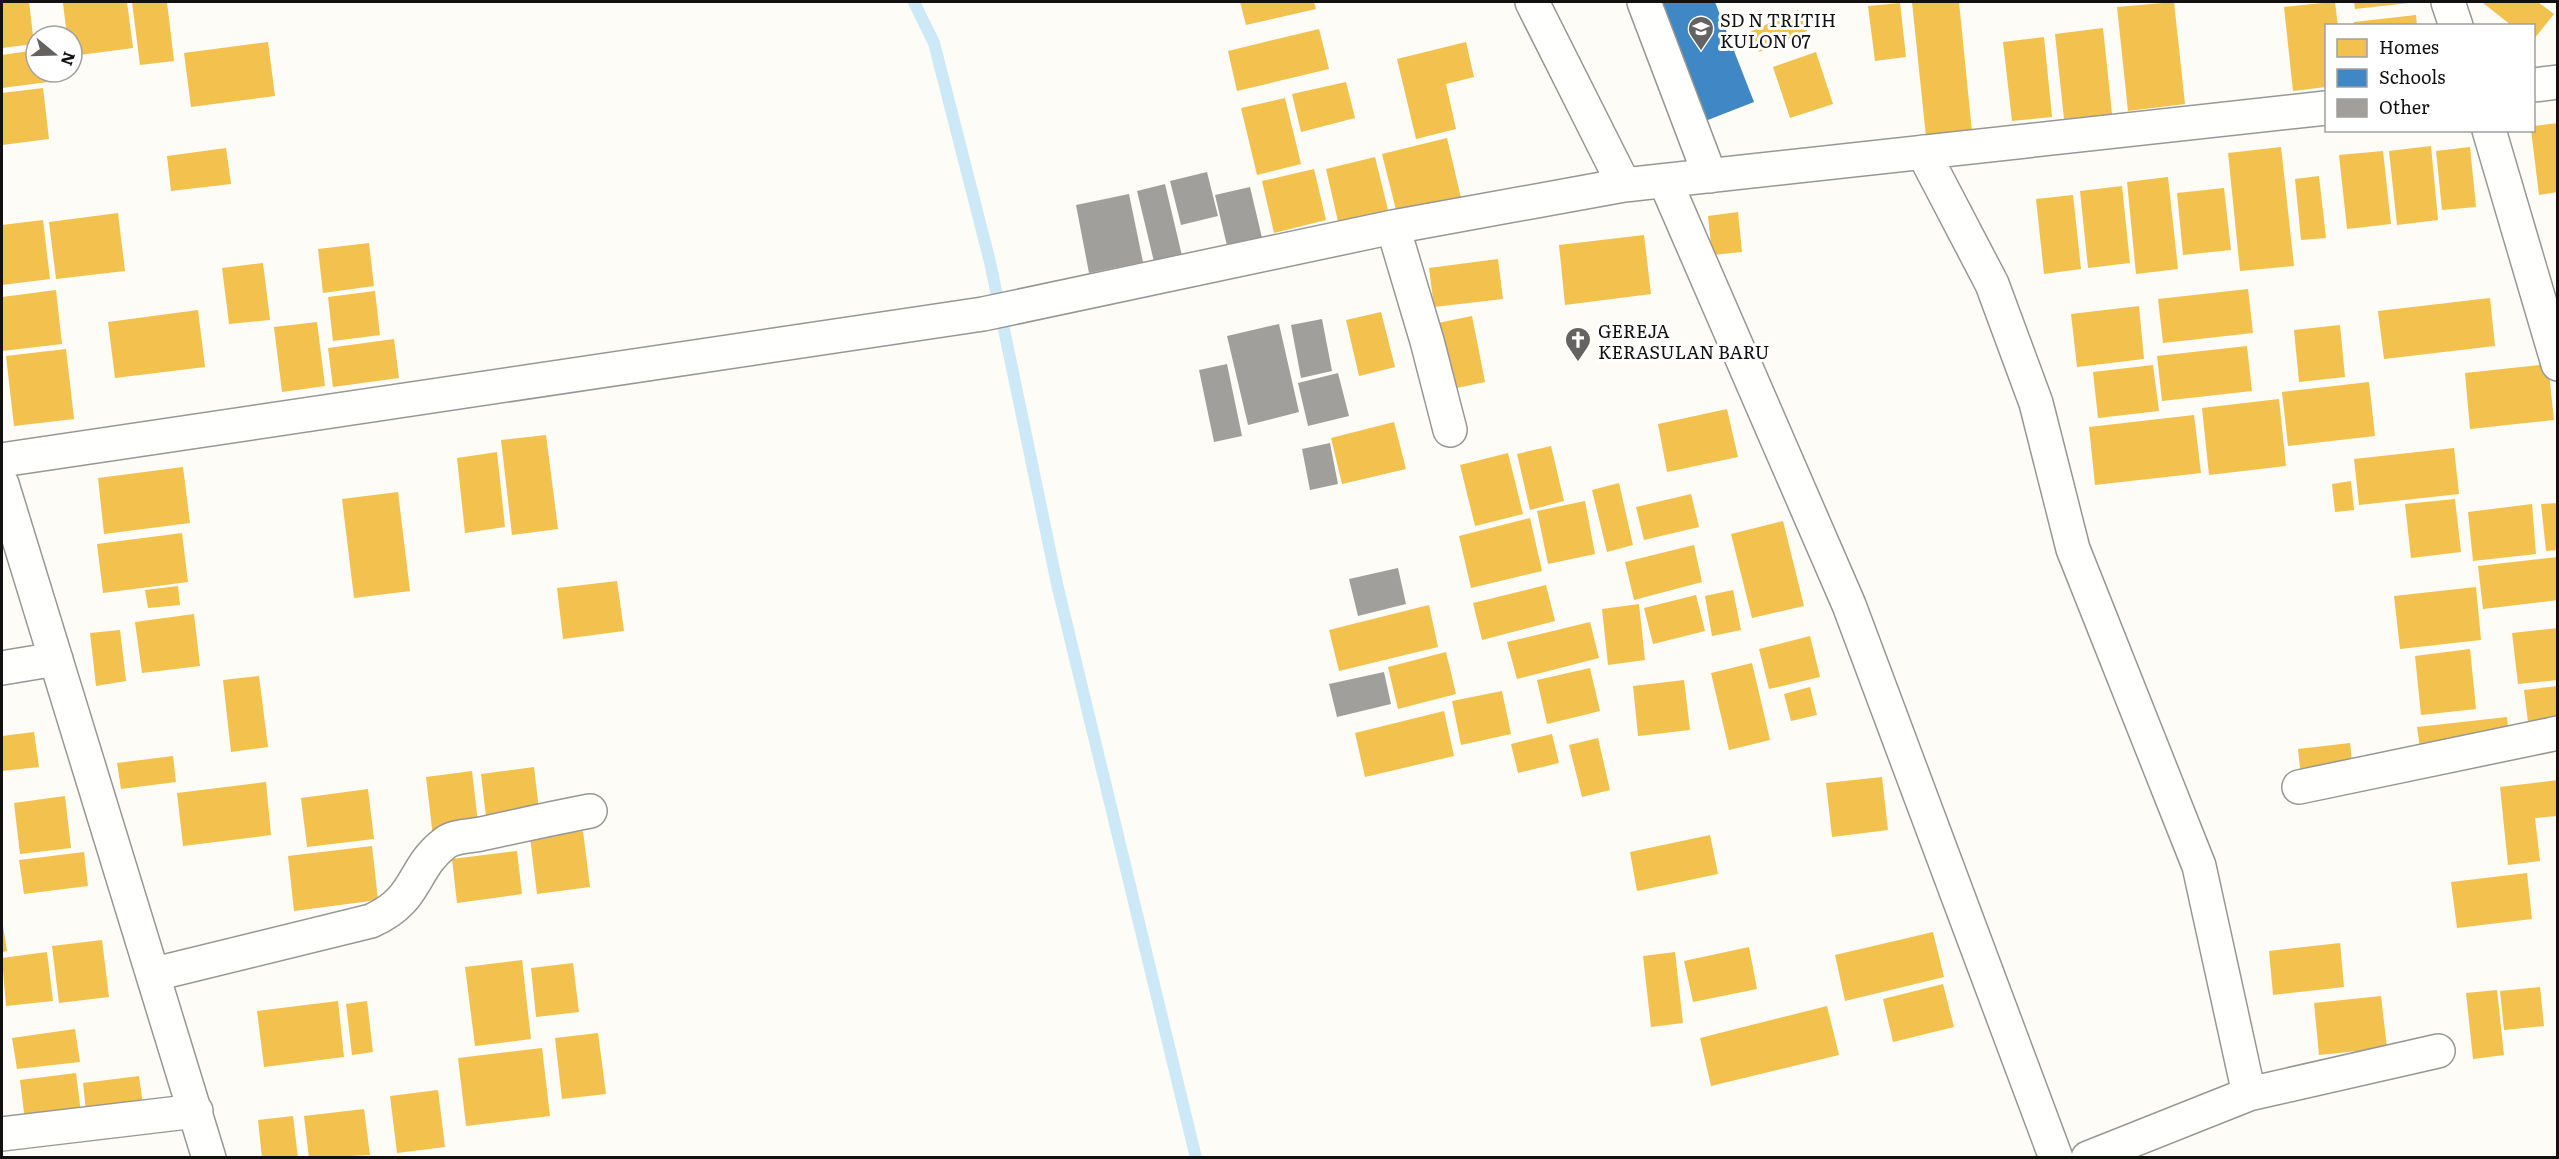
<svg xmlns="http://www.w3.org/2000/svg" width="2559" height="1159" font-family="Literata,serif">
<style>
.homes{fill:#f2c14e}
.schools{fill:#3f88c5}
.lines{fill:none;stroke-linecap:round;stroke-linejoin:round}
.stream{stroke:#cde8f7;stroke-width:12}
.building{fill:#a19f9c}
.minor-casing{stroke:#979795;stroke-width:36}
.minor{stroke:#fffffe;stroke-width:33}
.labels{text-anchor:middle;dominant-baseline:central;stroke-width:6;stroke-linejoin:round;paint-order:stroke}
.poi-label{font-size:18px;fill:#111;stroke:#fff;text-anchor:start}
</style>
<rect width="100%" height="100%" fill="#fdfcf7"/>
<path class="homes" d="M2,2h27l5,42 -32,4z
M78,2h49l6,46 -61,8v-20h-5l-4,-33z
M132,2h35l7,59 -34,4z
M1240,2h74l2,7 -70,16z
M1912,2h47l13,130 -46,5z
M2174,2l11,102 -57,7 -11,-104z
M2332,2h3l3,24h-12v61l-33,4 -9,-84z
M2354,2h55v1l-54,6z
M2482,2h56l16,12 -20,25v-13h-22z
M1900,3l6,54 -31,4 -7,-55z
M1798,10l9,21 -48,21 -9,-20z
M2416,15l1,11h-63v-4z
M2103,28l9,86 -48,5 -9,-85z
M1319,29l10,40 -92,22 -9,-40z
M2044,37l8,80 -40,4 -9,-79z
M268,42l7,54 -84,11 -7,-54z
M1466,42l8,35 -28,7 10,45 -40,10 -19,-80z
M36,50v22h11l1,10 -46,6v-33z
M1816,52l17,52 -43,14 -17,-51z
M1346,82l9,36 -54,14 -9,-38z
M43,88l6,51 -47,6v-52z
M1285,98l16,66 -44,11 -16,-67z
M2558,123v69l-19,3 -8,-65h3v-4z
M1447,138l14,60 -64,16 -15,-60z
M2431,146l7,74 -41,5 -8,-74z
M2281,147l13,119 -54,5 -12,-118z
M2470,147l6,60 -34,3 -6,-59z
M226,148l5,36 -60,7 -4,-35z
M2383,151l8,73 -44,5 -8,-74z
M1375,157l15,61 -50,12 -14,-61z
M1314,169l12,51 -52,13 -12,-52z
M2319,176l7,62 -25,2 -6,-61z
M2168,177l10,92 -42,5 -9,-92z
M2122,186l8,77 -42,5 -8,-77z
M2224,188l7,62 -48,5 -6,-62z
M2073,195l8,74 -37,5 -8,-75z
M1738,212l4,40 -30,3 -4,-39z
M118,213l7,58 -69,8 -7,-57z
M43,220l7,59 -48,6v-60z
M1644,235l7,59 -86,11 -6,-60z
M369,243l5,43 -51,7 -5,-44z
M1498,259l5,40 -69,8 -5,-39z
M263,263l7,57 -41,4 -7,-56z
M2248,289l5,44 -90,10 -5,-44z
M56,290l6,54 -60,7v-54z
M375,291l5,44 -47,6 -5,-44z
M2490,298l5,48 -111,13 -6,-48z
M2139,306l5,53 -67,8 -6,-53z
M198,310l7,57 -90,11 -7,-56z
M1381,312l14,55 -36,9 -13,-56z
M1472,316l13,66 -33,7 -14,-66z
M317,322l8,64 -43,6 -8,-65z
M2340,325l5,52 -46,5 -5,-52z
M394,339l5,39 -66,9 -5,-39z
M2247,346l5,45 -90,10 -5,-45z
M66,349l8,70 -60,7 -8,-70z
M2548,364l6,56 -84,9 -5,-56z
M2153,365l6,46 -61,7 -5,-46z
M2369,382l6,54 -87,10 -6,-54z
M2279,399l7,67 -77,9 -7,-67z
M1727,409l11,48 -71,15 -9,-48z
M2194,415l7,58 -106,12 -6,-58z
M1394,422l12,47 -64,15 -11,-46z
M546,435l12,94 -46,6 -11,-95z
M1551,446l13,55 -34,9 -13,-56z
M2454,448l5,46 -100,11 -5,-46z
M497,452l8,75 -40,6 -8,-75z
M1508,453l15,61 -48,12 -15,-61z
M183,467l7,56 -86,11 -6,-56z
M2351,481l3,29 -19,2 -3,-28z
M1619,483l14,62 -26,7 -15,-62z
M398,492l12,99 -56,7 -12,-99z
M1691,494l8,33 -55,13 -8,-33z
M2455,499l6,53 -50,6 -6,-54z
M1585,501l10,53 -47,10 -11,-53z
M2558,503v47l-12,1 -5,-47z
M2532,504l4,50 -63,7 -5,-49z
M1530,518l12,53 -71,17 -12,-52z
M1783,521l21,85 -52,12 -21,-84z
M182,533l6,49 -85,11 -6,-49z
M1694,545l8,37 -68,18 -9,-38z
M2558,557v43l-75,9 -5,-43z
M617,581l7,50 -61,8 -6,-51z
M1546,585l9,36 -73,19 -9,-37z
M178,586l2,19 -32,3 -3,-18z
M2476,587l5,53 -81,9 -6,-53z
M1733,590l8,40 -29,6 -7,-40z
M1696,595l9,36 -52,13 -9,-36z
M1639,604l6,56 -37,5 -6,-56z
M1429,605l9,42 -99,24 -10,-41z
M194,614l6,52 -58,7 -7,-51z
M1590,622l9,36 -82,21 -10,-37z
M2558,628v52l-40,4 -6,-51z
M120,630l6,51 -30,5 -6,-53z
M1810,636l10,41 -51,12 -10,-40z
M2470,649l6,60 -55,6 -6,-59z
M1446,652l10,42 -58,15 -10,-42z
M1752,663l18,77 -41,10 -18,-77z
M1590,668l10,43 -53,13 -10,-44z
M259,676l9,71 -37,5 -8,-72z
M1684,680l6,50 -52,6 -5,-50z
M2558,686v32l-30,4 -4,-32z
M1810,687l7,28 -26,6 -7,-27z
M1502,691l9,43 -50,11 -9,-44z
M1444,711l10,45 -89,21 -10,-44z
M2507,717l2,21 -89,10 -3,-21z
M34,732l5,35 -37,4v-35z
M1552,734l7,29 -41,10 -7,-29z
M1598,738l12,52 -28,7 -13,-52z
M2350,743l3,28 -52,6 -3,-28z
M173,756l3,26 -55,7 -4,-26z
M534,767l6,52 -53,6 -6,-51z
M472,771l7,60 -46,6 -7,-60z
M1882,777l6,53 -56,7 -6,-54z
M2558,780v36l-23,2 5,43 -32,4 -8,-78z
M266,782l5,53 -88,11 -6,-53z
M368,789l6,50 -67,8 -6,-49z
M65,796l6,52 -51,6 -6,-51z
M583,831l7,56 -53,7 -7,-57z
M1710,835l8,39 -81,17 -7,-39z
M372,846l6,54 -84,11 -6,-55z
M517,851l5,43 -65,9 -5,-44z
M84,852l4,34 -64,8 -5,-34z
M2527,873l5,46 -75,9 -6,-46z
M2,920l5,31 -5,1z
M1933,932l11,45 -99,24 -10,-46z
M102,940l7,57 -50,6 -7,-57z
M2340,943l4,44 -71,8 -4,-44z
M1749,947l8,42 -64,13 -9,-41z
M47,952l6,49 -47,5 -4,-48z
M1675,952l8,71 -32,4 -8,-71z
M522,960l9,79 -56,7 -10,-79z
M573,963l6,49 -43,5 -5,-49z
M1943,984l11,43 -61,15 -10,-43z
M2540,987l4,39 -40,4 -4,-39z
M2497,990l7,65 -31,4 -7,-66z
M2381,996l6,52 -68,7 -5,-52z
M338,1001l6,56 -80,10 -7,-56z
M367,1001l6,51 -21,3 -6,-51z
M1827,1006l12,49 -128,31 -11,-48z
M75,1029l5,33 -63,7 -5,-31z
M598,1033l8,61 -44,5 -7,-61z
M542,1048l8,68 -84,10 -8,-68z
M76,1073l5,40 -56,8 -5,-41z
M139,1076l4,29 -57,6 -3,-28z
M438,1090l7,57 -48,6 -7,-57z
M364,1109l6,46 -61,3 -5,-42z
M293,1116l5,42h-36l-4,-38z"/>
<path class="schools" d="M1647,2h68l39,100 -59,23z"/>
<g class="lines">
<path class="stream" d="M914,2l20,41 56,219 67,322 139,574"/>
</g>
<path class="building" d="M1207,172l11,44 -37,9 -11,-44z
M1165,184l19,80 -28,6 -19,-79z
M1250,187l13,55 -35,8 -13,-55z
M1129,194l14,68 -54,11 -13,-68z
M1322,319l10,52 -31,7 -10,-53z
M1279,324l20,88 -51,13 -21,-89z
M1227,364l15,72 -28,6 -15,-72z
M1338,373l11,43 -41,10 -10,-43z
M1330,443l8,41 -28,6 -8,-41z
M1398,568l8,36 -48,12 -9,-37z
M1384,672l7,32 -54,13 -8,-33z"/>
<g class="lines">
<defs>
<path id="minor" d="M1532,2l92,183
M1644,2l66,174
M2448,2l8,24
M2534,85l24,-3
M2489,130l69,234
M1923,152l69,132 44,119 37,146 126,317 50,228
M1665,181l184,424 207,553
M1393,227l34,114 23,89
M2,460l981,-146 410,-87 231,-42 702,-77
M2,484l207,674
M2,668l54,-9
M2299,787l259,-54
M155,974l216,-53c48,-21 40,-52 74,-78 9,-7 25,-7 36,-9 36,-8 73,-16 109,-23
M2,1134l194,-23
M2088,1158l161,-64 189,-43"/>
</defs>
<use href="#minor" class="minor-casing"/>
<use href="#minor" class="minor"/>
</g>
<defs>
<symbol id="school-pin" viewBox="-11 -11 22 30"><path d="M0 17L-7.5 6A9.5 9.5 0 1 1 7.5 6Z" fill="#646362" stroke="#fff"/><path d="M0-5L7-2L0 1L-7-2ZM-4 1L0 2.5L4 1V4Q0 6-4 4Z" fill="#fff"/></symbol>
<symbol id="church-pin" viewBox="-11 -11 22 30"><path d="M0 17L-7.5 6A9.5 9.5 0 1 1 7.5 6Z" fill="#646362" stroke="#fff"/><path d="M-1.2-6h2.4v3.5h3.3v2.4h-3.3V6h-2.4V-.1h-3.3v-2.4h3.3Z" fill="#fff"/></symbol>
</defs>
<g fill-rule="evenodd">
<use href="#school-pin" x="1686" y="14" width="30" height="40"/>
<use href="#church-pin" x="1563" y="325" width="30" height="40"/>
</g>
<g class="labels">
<g class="poi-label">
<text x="1720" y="19">SD N TRITIH<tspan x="1720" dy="21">KULON 07</tspan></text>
<text x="1598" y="330">GEREJA<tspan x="1598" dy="21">KERASULAN BARU</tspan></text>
</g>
</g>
<rect width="2559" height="1159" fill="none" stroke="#111111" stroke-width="6"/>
<rect x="2325" y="24" width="210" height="108" fill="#ffffff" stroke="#a0a0a0" stroke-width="1.5"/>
<rect x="2337" y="39" width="30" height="18" fill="#f2c14e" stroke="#a0a0a0" stroke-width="1.5"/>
<text x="2379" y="54" font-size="18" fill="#111111">Homes</text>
<rect x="2337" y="69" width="30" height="18" fill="#3f88c5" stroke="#a0a0a0" stroke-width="1.5"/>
<text x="2379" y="84" font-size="18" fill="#111111">Schools</text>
<rect x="2337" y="99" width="30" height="18" fill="#a19f9c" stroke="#a0a0a0" stroke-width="1.5"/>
<text x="2379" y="114" font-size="18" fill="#111111">Other</text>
<g transform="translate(54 54) rotate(109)"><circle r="28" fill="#ffffff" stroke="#a0a0a0" stroke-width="1.5"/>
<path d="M0-4.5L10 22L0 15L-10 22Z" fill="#646362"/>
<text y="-9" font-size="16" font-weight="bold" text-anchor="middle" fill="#111111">N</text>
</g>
</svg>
